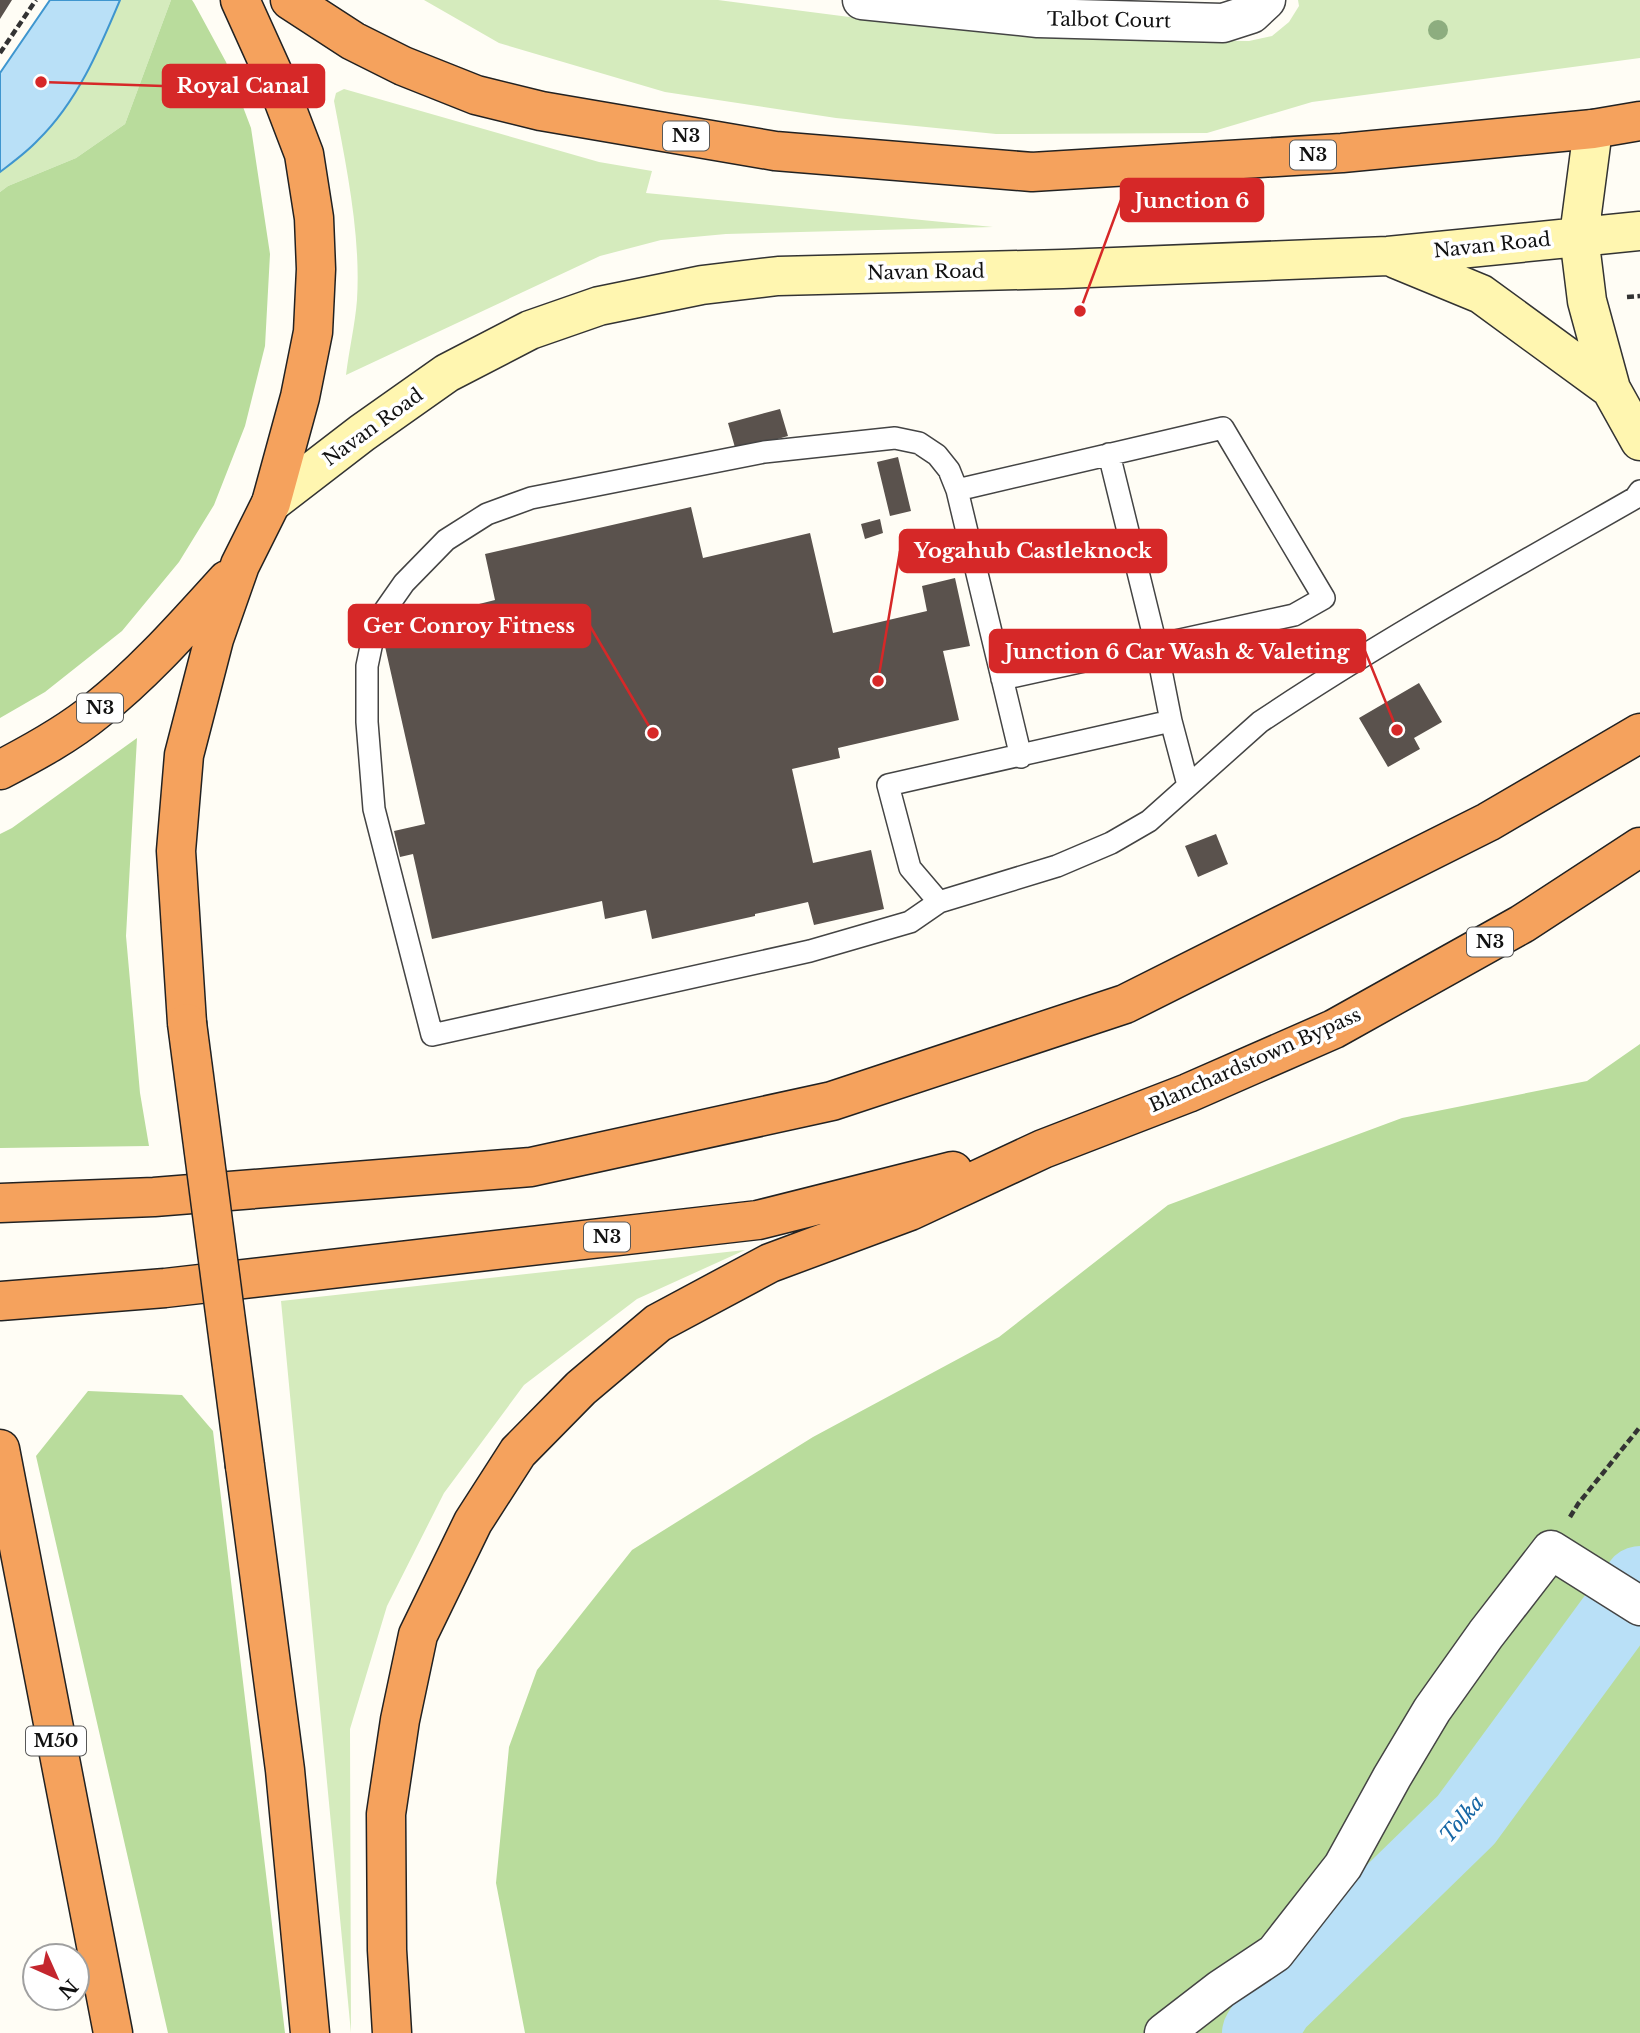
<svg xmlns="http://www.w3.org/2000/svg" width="1640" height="2033" font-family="'Libre Baskerville',serif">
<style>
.green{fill:#d5ebbd}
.forest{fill:#b9dc9c}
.water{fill:#b9e0f7;stroke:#3f96cf;stroke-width:2}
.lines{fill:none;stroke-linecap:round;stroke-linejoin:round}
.river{stroke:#b9e0f7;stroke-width:74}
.building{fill:#5a524d}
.lane-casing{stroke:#444;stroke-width:24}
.street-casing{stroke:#444;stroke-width:41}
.secondary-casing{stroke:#333;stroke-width:41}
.highway-casing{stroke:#222;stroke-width:41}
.path{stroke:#333;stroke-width:4.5;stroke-dasharray:7 3.5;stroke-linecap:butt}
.lane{stroke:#fff;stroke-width:21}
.street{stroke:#fff;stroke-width:38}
.secondary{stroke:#fff6b0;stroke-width:38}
.highway{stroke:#f5a25d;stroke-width:38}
.highway-bridge-casing{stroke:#222;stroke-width:41;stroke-linecap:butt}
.highway-bridge{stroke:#f5a25d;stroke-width:38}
.tree{fill:#8dad7f}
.labels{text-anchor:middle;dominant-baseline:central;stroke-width:7;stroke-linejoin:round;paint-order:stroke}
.shield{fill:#fff;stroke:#585858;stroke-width:2}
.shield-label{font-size:18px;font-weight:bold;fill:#111}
.street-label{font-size:19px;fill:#111;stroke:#fff}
.water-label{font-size:21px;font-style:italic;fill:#1768a6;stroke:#fff}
.leader{fill:none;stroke:#d62828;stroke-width:2.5}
.callout-dot{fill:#d62828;stroke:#fff;stroke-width:2.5}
.callout{fill:#d62828;stroke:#d62828;stroke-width:2.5}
.callout-label{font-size:21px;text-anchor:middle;font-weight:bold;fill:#fff}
</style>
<rect width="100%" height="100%" fill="#fffdf5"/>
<path class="green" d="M120,0h51l-46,124 -49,34 -68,28 -8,6v-20l38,-31 53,-76z
M424,0h294l209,27 206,13 116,1 23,-5 17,-14 10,-16 -1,-6h342v58l-328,44 -105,31 -211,1 -160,-16 -171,-26 -166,-49z
M344,89l255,73 53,9 -6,22 347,34 -267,7 -65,6 -61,16 -254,119c3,-25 9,-50 11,-75 4,-66 -11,-135 -23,-199l2,-8z
M745,1250l-108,49 -113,86 -80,108 -57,113 -37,123 1,304 -70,-732z"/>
<path class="forest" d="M171,0h21l2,3 32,59 25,66 19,126 -5,92 -20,80 -31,79 -35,57 -57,69 -77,61 -45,26v-526l8,-6 68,-28 49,-34z
M137,738l-11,198 14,157 9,53 -149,2v-314l12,-6z
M1640,1044v989h-1115l-29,-150 13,-136 28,-77 95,-120 181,-113 186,-100 169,-132 234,-87 185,-37z
M88,1391l94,4 31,36 72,602h-117l-132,-577z"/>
<path class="water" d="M50,0h70c-21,50 -43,102 -82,140 -11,12 -25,22 -38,32v-99z"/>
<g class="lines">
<path class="river" d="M1259,2033l18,-29 189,-184 174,-237"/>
</g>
<path class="building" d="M0,0h12l-12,19z
M780,409l8,27 -52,15 -8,-28z
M898,457l13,54 -21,5 -13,-54z
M691,507l12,51 107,-25 23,100 94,-22 -5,-25 33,-8 15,68 -27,5 16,69 -121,28 2,10 -48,11 21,94 58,-13 13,59 -70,16 -6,-23 -53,12v2l-103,23 -6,-29 -41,9 -3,-18 -170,38 -19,-85 -13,3 -6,-26 31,-7 -41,-182 86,-20 -3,-15 28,-7 -10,-46z
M880,519l3,14 -18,6 -4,-15z
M1419,683l23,39 -28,16 6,11 -32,18 -29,-49z
M1216,834l12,30 -30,13 -13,-31z"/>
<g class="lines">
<defs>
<path id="lane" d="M1109,454l47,191 15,76 17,64
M1002,679l292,-64 30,-17 -101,-170 -266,62 64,267
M1171,721l-283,64 22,83 29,34 118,-36 54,-23 38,-22 111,-99c121,-81 249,-152 375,-224l5,-7
M939,902l-29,20 -100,29 -378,84 -58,-226 -7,-87v-56l9,-43 28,-40 42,-43 41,-26 44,-16 233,-46 131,-14 24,5 18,12 12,15 8,20"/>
<path id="street" d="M862,0l176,18 185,5 28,-9 15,-14
M1164,2033l57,-44 54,-36 68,-87 49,-89 40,-67 54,-76 65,-84 89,56"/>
<path id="secondary" d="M1593,129l-14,107 8,65 24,88 29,52
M1396,259l85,35 130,95
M271,503l91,-70 85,-60 83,-43 69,-24 103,-21 76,-9 285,-7 325,-13 252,-25"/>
<path id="highway" d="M290,0l63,41 50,25 73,29 65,16 234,40 257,21 310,-19 251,-24 47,-8
M0,770c33,-17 68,-36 97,-60 48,-38 89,-85 130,-130
M187,1023l-11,-172 8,-96 30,-116 26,-74 31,-62 29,-106 13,-65 3,-63 -2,-51 -10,-64 -31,-81 -33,-73
M0,1203l154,-6 377,-30 301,-66 293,-97 363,-182 152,-89
M0,1301l165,-13 593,-68 195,-49
M0,1449l113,584
M245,1466l40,304 25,263
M392,2033l-5,-83 -1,-136 14,-94 18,-85 55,-113 45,-70 63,-64 77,-65 112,-60 140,-52 133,-62 145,-56 146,-64 188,-105 118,-77"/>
</defs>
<use href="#lane" class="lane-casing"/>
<use href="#street" class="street-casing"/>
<use href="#secondary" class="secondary-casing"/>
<use href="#highway" class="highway-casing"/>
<path class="path" d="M0,53l36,-53
M1627,297l13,-1
M1570,1517l8,-13 62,-77"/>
<use href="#lane" class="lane"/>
<use href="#street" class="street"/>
<use href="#secondary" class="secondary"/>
<use href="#highway" class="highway"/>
<defs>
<path id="highway-bridge" d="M187,1023l58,443"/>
</defs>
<use href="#highway-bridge" class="highway-bridge-casing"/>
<use href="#highway-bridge" class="highway-bridge"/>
</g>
<circle class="tree" cx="1438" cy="30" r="10"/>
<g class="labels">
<g class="shield">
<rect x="663" y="121.5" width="46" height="29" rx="5"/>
<rect x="1290" y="140.5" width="46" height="29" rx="5"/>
<rect x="77" y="693.5" width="46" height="29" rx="5"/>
<rect x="1467" y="927.5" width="46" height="29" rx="5"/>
<rect x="584" y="1222.5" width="46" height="29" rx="5"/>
<rect x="26" y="1726.5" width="60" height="29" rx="5"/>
</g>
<g class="shield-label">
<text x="686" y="136">N3</text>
<text x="1313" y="155">N3</text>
<text x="100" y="708">N3</text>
<text x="1490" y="942">N3</text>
<text x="607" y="1237">N3</text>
<text x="56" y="1741">M50</text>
</g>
<g class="street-label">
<text transform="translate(1109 20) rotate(1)">Talbot Court</text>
<text transform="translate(1492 245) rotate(-6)">Navan Road</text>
<text transform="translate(926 272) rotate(-1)">Navan Road</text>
<text transform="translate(373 427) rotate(-36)">Navan Road</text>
<text transform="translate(1255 1060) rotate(-24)">Blanchardstown Bypass</text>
</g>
<g class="water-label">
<text transform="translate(1462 1819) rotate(-49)">Tolka</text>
</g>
</g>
<path class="leader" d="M41 82L163 86M1080 311L1121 200M878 681L900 551M653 733L590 626M1397 730L1365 651"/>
<g class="callout-dot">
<circle cx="41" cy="82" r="7"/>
<circle cx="1080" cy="311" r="7"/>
<circle cx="878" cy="681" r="7"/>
<circle cx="653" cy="733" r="7"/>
<circle cx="1397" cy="730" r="7"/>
</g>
<g class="callout">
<rect x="163" y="65" width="161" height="42" rx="7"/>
<rect x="1121" y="179" width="142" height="42" rx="7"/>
<rect x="900" y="530" width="266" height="42" rx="7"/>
<rect x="349" y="605" width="241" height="42" rx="7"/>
<rect x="990" y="630" width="375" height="42" rx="7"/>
</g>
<g class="callout-label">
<text x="243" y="93">Royal Canal</text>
<text x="1192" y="208">Junction 6</text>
<text x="1033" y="558">Yogahub Castleknock</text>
<text x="469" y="633">Ger Conroy Fitness</text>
<text x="1177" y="659">Junction 6 Car Wash &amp; Valeting</text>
</g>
<g transform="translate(56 1977) rotate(135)"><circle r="33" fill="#ffffff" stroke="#a0a0a0" stroke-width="2"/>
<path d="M0-5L12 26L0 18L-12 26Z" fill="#c4262e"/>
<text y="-10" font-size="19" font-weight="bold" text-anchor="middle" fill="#111111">N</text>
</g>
</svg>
